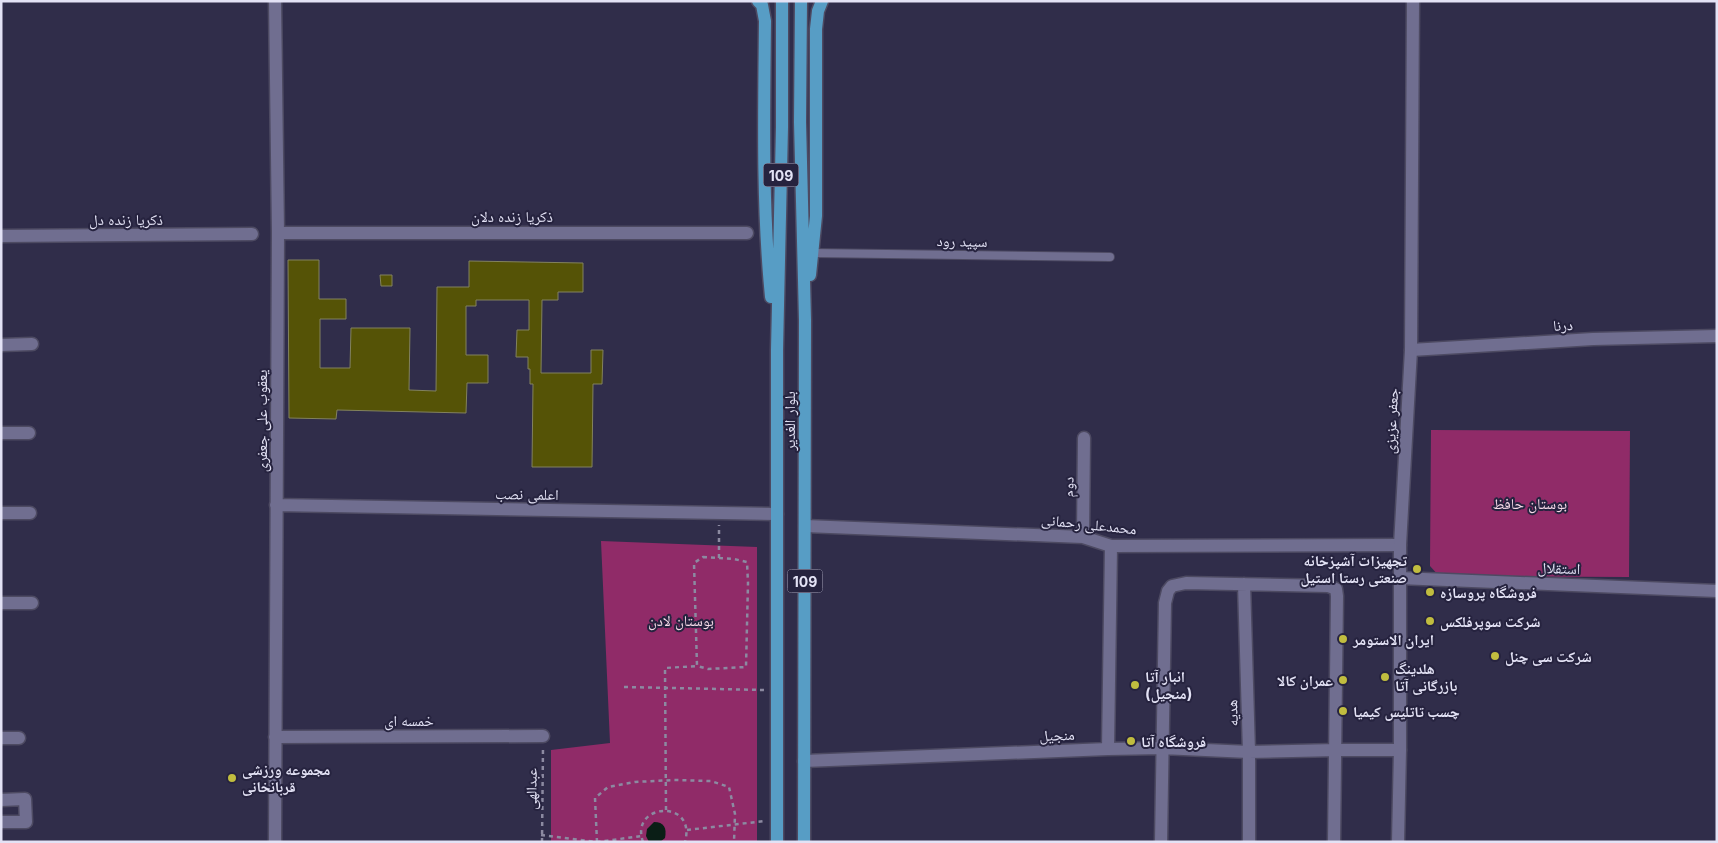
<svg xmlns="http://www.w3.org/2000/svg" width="1718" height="843" font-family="Inter,'Noto Naskh Arabic',sans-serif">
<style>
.green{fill:#902b68}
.water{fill:#0a1e16}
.building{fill:#555306;stroke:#82825e}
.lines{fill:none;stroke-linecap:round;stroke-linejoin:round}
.lane-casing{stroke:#4d4a62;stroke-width:10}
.street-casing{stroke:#4d4a62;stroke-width:15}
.secondary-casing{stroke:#4d4a62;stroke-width:15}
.primary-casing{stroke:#4d4a62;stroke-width:15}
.path{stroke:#8c8aa1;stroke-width:2.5;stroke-dasharray:4 4;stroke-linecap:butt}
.lane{stroke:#706e90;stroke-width:8}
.street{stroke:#706e90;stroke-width:12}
.secondary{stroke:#706e90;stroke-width:12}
.primary{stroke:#579dc5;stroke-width:12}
.poi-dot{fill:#c1bd3f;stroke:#26233f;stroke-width:2}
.labels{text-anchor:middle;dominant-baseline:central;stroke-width:4;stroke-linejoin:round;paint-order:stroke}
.shield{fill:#26233f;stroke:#aaa9be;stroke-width:1}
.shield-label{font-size:14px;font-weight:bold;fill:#e3e2f5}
.street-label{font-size:15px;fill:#e3e2f5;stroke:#26233f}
.park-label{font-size:15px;fill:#f7dae8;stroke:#26233f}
.poi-label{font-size:15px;font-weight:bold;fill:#e3e2f5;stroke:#26233f;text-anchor:start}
</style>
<rect width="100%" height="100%" fill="#302d4a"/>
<path class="green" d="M1431,430l199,1 -1,146 -190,-1 -9,-10z
M601,541l156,6v295h-206v-92l59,-7z"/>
<path class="water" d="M654,822c10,0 13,6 11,16l-5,4h-11l-3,-6 1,-7z"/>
<path class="building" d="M288,260h31v39h27v20h-26v49h30l1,-40h59l-1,62 27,1 1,-104h32v-26l114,2v29h-25v8h-16l-1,73h50v-23h12l-1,34h-9l-1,83h-60l1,-83h-3v-15h-2v-12h-12l1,-27h12v-30h-53v6h-10v49h22v28h-21l-1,30 -129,-3 -1,9 -47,-1z
M380,275h12v11h-11z"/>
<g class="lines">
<defs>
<path id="lane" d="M813,253l297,4"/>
<path id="street" d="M278,233h469
M1,236l251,-2
M1,345l31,-1
M1411,350l182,-11 124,-3
M1,433h28
M276,505l501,9
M1,513h29
M805,526l278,11 28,9 289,-1
M1083,537l1,-99
M1399,578l318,13
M1244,584l5,168v90
M1,603h31
M275,737l268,-1
M1,738h18
M1108,749l54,-1 87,4 88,-2h63
M804,761l304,-12 3,-203
M1,800l24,-1 1,23h-25
M275,842l3,-609 -3,-232
M1161,842l4,-239 3,-12 4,-5 14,-3 142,3 8,3 1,7 -3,246"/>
<path id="secondary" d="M1398,842l2,-92v-205l11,-195 2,-349"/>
<path id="primary" d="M758,1l4,4 3,16c-1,92 -3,184 6,276
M801,1l-1,121 5,198 -1,522
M810,275l6,-59v-187l2,-18 4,-10
M777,842v-492l5,-223v-126"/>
</defs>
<use href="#lane" class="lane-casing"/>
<use href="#street" class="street-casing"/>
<use href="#secondary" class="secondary-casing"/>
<use href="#primary" class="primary-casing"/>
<path class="path" d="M703,557l31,2 13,3 1,21 -2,84 -38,2 -11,-3 -3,-103z
M719,558v-33
M624,687l141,3
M666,810l-1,-142 32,-2
M687,830l78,-9
M541,835l56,7 45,-6
M542,842l1,-95
M597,842l-2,-44 13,-11 27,-5 39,-2 37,1 18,6 6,27 -1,28
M643,842c-14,-39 54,-44 42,0"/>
<use href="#lane" class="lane"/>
<use href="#street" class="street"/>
<use href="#secondary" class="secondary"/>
<use href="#primary" class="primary"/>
</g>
<g class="poi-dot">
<circle cx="1417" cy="569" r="5"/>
<circle cx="1430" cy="592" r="5"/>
<circle cx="1430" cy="621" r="5"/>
<circle cx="1343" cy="639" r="5"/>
<circle cx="1495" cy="656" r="5"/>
<circle cx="1385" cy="677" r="5"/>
<circle cx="1343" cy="680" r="5"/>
<circle cx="1135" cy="685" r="5"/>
<circle cx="1343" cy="711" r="5"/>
<circle cx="1131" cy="741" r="5"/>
<circle cx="232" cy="778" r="5"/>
</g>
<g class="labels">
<g class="shield">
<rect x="763.5" y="163.5" width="35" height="23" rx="4"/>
<rect x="787.5" y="569.5" width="35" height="23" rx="4"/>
</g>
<g class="shield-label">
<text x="781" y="175">109</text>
<text x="805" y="581">109</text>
</g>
<g class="street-label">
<text x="512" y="216">ذکریا زنده دلان</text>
<text x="126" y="219">ذکریا زنده دل</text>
<text transform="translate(962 241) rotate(1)">سپید رود</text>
<text transform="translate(1563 325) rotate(-3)">درنا</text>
<text transform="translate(261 421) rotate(-90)">یعقوب علی جعفری</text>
<text transform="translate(789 421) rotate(-90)">بلوار الغدیر</text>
<text transform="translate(1391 421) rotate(-87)">جعفر عزیزی</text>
<text transform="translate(1068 487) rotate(-89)">دوم</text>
<text transform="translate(527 494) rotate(1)">اعلمی نصب</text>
<text transform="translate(1089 524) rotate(6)">محمدعلی رحمانی</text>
<text transform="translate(1559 568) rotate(2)">استقلال</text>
<text transform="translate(1232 713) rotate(-92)">هدیه</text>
<text x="409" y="720">خمسه ای</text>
<text transform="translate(1057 735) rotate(-2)">منجیل</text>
<text transform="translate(531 789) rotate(-89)">عبدالهی</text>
</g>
<g class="park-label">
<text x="1530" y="503">بوستان حافظ</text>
<text x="681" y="620">بوستان لادن</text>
</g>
<g class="poi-label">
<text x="1407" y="560" text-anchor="end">تجهیزات آشپزخانه<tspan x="1407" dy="17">صنعتی رستا استیل</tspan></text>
<text x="1440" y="592">فروشگاه پروسازه</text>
<text x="1440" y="621">شرکت سوپرفلکس</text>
<text x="1353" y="639">ایران الاستومر</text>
<text x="1505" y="656">شرکت سی چنل</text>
<text x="1395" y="668">هلدینگ<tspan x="1395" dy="17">بازرگانی آتا</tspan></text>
<text x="1145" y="676">انبار آتا<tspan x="1145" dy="17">(منجیل)</tspan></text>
<text x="1333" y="680" text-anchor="end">عمران کالا</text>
<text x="1353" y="711">چسب تاتلیس کیمیا</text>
<text x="1141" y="741">فروشگاه آتا</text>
<text x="242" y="769">مجموعه ورزشی<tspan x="242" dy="17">قربانخانی</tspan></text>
</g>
</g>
<rect width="1718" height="843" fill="none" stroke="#e3e2f5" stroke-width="5"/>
</svg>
